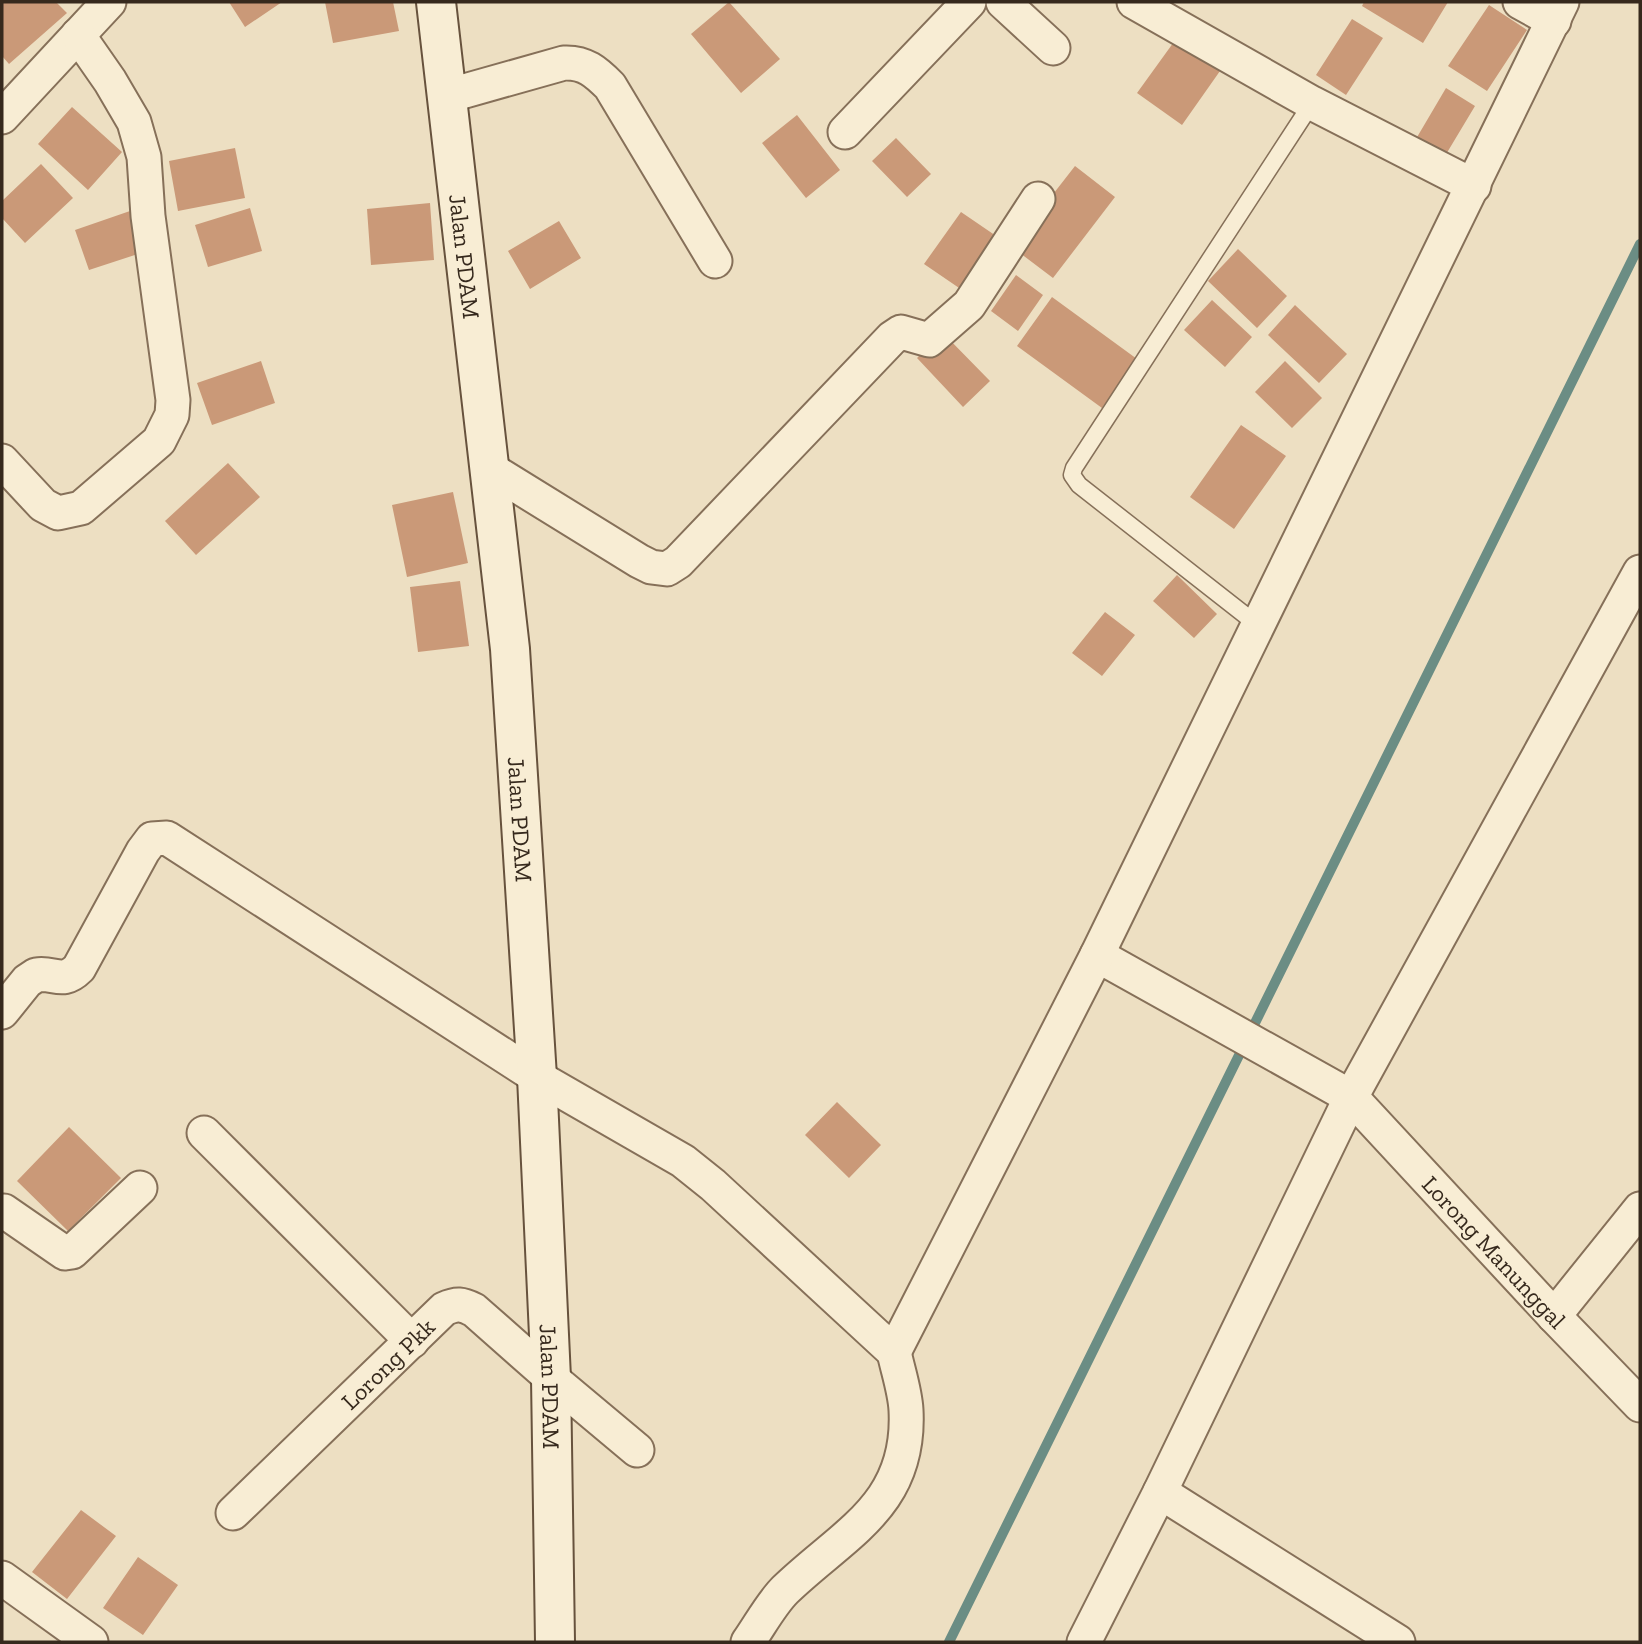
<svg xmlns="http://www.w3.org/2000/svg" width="1642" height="1644" font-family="'Zilla Slab',serif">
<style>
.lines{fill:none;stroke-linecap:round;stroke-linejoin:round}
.stream{stroke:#6b8d84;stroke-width:10}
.building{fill:#ca9978}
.lane-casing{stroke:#867059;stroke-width:19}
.street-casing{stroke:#867059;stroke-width:37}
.secondary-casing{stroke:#67523d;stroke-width:42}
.lane{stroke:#f8edd4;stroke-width:16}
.street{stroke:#f8edd4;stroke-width:33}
.secondary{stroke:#f8edd4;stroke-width:38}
.labels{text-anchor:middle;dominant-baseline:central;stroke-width:6;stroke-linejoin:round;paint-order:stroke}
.street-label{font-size:24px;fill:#36291d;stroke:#f4ead1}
</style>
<rect width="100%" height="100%" fill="#eddfc2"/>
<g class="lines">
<path class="stream" d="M949,1642l691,-1398"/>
</g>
<path class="building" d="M2,2h54l11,11 -58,51 -7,-8z
M229,2h53l-37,25z
M325,2h68l6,29 -66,12z
M729,2l51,57 -39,34 -50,-59z
M1364,2h84l-25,41 -61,-37z
M1489,5l38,25 -40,61 -39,-25z
M1352,19l31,19 -37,57 -30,-20z
M1176,39l44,32 -38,54 -45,-32z
M1446,88l29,18 -33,55 -29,-17z
M72,107l50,45 -34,38 -50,-46z
M797,115l43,55 -34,28 -44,-55z
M896,138l35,36 -24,23 -35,-36z
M235,148l10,50 -67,13 -9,-50z
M41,164l32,34 -48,45 -23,-25v-17z
M1075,166l40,31 -62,81 -41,-31z
M430,203l4,57 -63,5 -4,-56z
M250,208l12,43 -54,16 -13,-42z
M130,211l14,41 -55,18 -14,-40z
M961,212l41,28 -37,52 -41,-28z
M559,221l22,37 -51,31 -22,-38z
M1238,249l49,47 -30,32 -49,-47z
M1016,275l27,20 -25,36 -27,-20z
M1052,297l85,62 -35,49 -85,-62z
M1212,300l40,37 -27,30 -41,-37z
M1295,305l52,49 -28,29 -51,-48z
M943,333l47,48 -27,26 -46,-49z
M261,361l14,42 -63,22 -15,-42z
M1285,361l37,37 -30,30 -37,-36z
M1241,425l45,31 -52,73 -44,-32z
M228,463l32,34 -64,58 -31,-34z
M453,492l15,71 -61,14 -15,-72z
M1177,575l40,39 -23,24 -41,-37z
M460,581l9,65 -51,6 -8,-65z
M1105,612l30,23 -33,41 -30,-23z
M837,1102l44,43 -32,33 -44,-43z
M69,1127l52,51 -53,53 -51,-50z
M81,1510l35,26 -49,63 -35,-27z
M138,1557l40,28 -35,50 -40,-27z"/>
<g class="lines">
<defs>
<path id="lane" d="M1259,626l-180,-141 -7,-10 2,-7 238,-365"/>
<g id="street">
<path d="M1003,2l50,46"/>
<path d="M1134,2l178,101 162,83"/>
<path d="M1520,2l34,19"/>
<path d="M447,96l117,-33c21,-1 32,9 46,23l105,175"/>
<path d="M2,117l107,-115"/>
<path d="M845,132l124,-130"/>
<path d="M2,461l41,44 15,8 23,-5 78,-67 13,-26 1,-15 -25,-184 -4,-59 -10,-35 -24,-41 -32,-46"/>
<path d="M490,469l149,92 12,6 16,2 11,-7 214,-224 9,-6 28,8 40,-35 69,-106"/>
<path id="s1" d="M1097,955l254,142 203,219 86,89"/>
<path d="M2,1012l25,-31 9,-6c19,-3 26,10 43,-7l64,-117 9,-12 15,-1 370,239 146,84 30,24 181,167 203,-397 465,-953"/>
<path d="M204,1133l208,208"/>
<path d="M4,1211l55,38 6,4 7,-1 68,-64"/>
<path d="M1554,1316l86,-107"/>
<path d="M1160,1492l238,150"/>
<path id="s2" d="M233,1513l211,-204c13,-6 18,-5 30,1l77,68 86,72"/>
<path d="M2,1578l89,64"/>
<path d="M748,1642c12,-17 23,-38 37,-52 59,-57 126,-84 121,-180 -1,-19 -8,-39 -12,-58"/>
<path d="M1084,1642l76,-150 191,-395 289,-525"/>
</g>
<g id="secondary">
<path id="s3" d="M436,2l74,647 27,428 14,301 4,264"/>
</g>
</defs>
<use href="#lane" class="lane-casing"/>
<use href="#street" class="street-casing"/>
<use href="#secondary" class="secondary-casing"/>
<use href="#lane" class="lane"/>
<use href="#street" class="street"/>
<use href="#secondary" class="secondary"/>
</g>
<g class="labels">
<g class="street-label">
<text stroke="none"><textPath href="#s3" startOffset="256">Jalan PDAM</textPath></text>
<text stroke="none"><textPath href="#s3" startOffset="822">Jalan PDAM</textPath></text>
<text stroke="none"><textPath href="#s1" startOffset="502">Lorong Manunggal</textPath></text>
<text stroke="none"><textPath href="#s2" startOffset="215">Lorong Pkk</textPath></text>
<text stroke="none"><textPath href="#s3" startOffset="1390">Jalan PDAM</textPath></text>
</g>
</g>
<rect width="1642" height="1644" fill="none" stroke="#36291d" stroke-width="7"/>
</svg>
